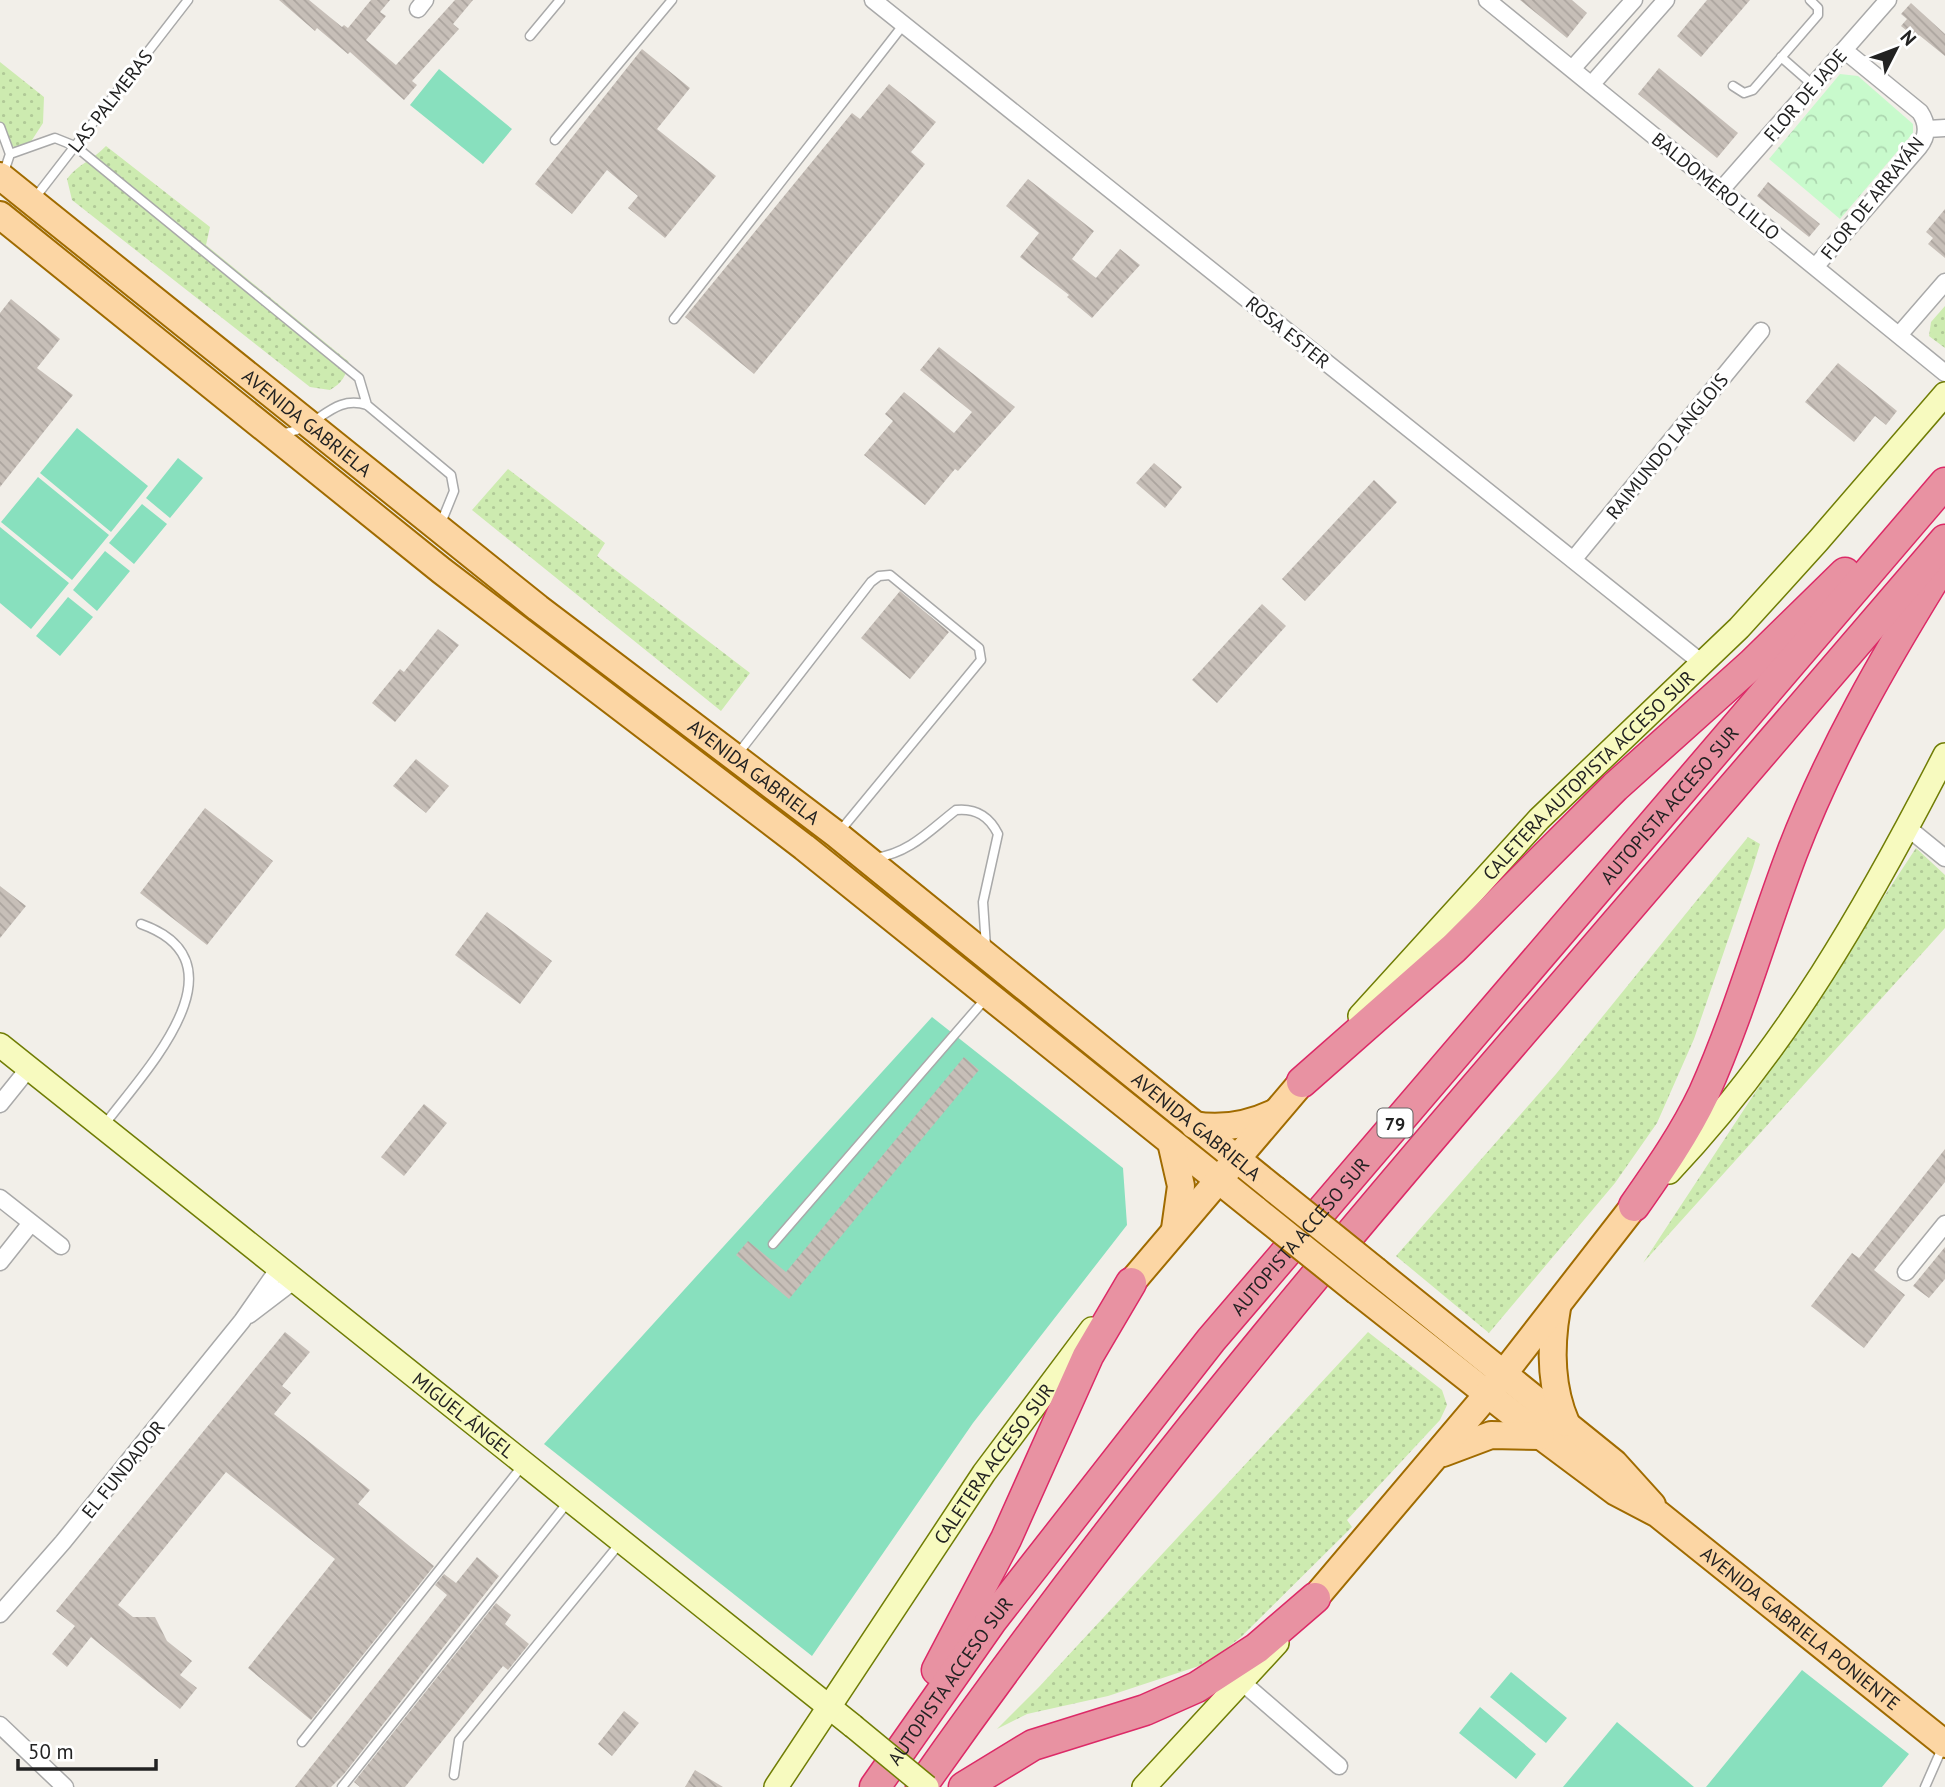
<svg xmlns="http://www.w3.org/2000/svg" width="1945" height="1787" font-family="'PT Sans',sans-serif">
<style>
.grass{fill:url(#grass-dots)}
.park{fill:url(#park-crowns)}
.pitch{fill:#88e0be}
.building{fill:url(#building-back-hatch)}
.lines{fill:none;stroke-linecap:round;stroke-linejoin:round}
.lane-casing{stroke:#a9a9a9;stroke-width:11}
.street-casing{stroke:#a9a9a9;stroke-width:19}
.secondary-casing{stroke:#707d05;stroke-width:26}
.primary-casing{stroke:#a06b00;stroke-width:30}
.highway-casing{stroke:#dc2a67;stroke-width:33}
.lane{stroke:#fff;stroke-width:8}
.street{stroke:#fff;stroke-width:16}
.secondary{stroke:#f7fabf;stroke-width:23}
.primary{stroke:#fcd6a4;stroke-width:26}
.highway{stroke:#e892a2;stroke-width:30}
.secondary-bridge-casing{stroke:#707d05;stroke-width:26;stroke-linecap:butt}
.primary-bridge-casing{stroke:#a06b00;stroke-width:30;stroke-linecap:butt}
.secondary-bridge{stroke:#f7fabf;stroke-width:23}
.primary-bridge{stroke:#fcd6a4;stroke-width:26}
.labels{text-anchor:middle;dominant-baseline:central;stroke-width:6;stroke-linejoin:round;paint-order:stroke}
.shield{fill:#fff;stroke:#646464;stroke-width:2}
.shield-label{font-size:18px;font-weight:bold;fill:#222}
.street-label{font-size:19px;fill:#222;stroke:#fff}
</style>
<defs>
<pattern id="grass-dots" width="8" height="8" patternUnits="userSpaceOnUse" patternTransform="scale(1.75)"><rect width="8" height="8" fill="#cdebb0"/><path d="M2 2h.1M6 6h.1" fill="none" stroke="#b0c997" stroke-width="1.8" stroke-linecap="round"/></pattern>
<pattern id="park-crowns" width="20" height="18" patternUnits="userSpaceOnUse" patternTransform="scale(1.75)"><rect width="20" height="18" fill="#c8facc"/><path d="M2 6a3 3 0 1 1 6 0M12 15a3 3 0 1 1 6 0" fill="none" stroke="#acd6af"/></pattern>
<pattern id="building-back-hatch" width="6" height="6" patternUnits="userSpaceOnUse" patternTransform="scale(1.75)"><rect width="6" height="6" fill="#c7bfb8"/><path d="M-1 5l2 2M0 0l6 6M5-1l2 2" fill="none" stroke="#aba49e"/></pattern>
</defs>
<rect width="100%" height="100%" fill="#f2efe9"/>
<path class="grass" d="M0,62l44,35 -1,26 -20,31 -23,-18z
M106,146l104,81 -4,18 143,117c-3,14 -7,21 -19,28l-20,-3 -238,-187 -5,-21c10,-14 27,-20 39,-33z
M1945,306v42l-16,-12 2,-14z
M508,469l97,74 -8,13 153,117 -29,38 -249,-201z
M1748,837l12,7 -7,23 -59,172 -37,84 -42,60 -126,150 -93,-77 160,-182z
M1916,848l29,27v53l-302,335z
M1368,1332l74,58 5,15 -7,15 -93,100 5,7 -111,110 -33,26 -100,33 -81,18 -30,15 42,-42z"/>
<path class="park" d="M1840,74l18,2 55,48v9l-73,86 -71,-60z"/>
<path class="pitch" d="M439,69l73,60 -29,35 -73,-59z
M77,428l71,58 -37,46 -71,-59z
M178,458l25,20 -33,40 -24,-20z
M38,477l71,58 -37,45 -71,-58z
M142,504l25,20 -33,40 -25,-21z
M0,527l69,56 -38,46 -31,-26z
M105,551l25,20 -33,40 -24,-21z
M68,597l25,20 -33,39 -24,-20z
M932,1017l191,151 4,57 -154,198 -161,233 -268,-212z
M1802,1670l107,84 -27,33h-176z
M1511,1672l56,46 -21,25 -56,-46z
M1480,1707l56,47 -20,25 -57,-46z
M1617,1722l77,65h-131z"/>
<path class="building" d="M279,0h30l33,27 2,-2 4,3 23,-28h19l-10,12 6,4 -20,24 30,25 59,-65h18l-20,24 6,5 -47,52 5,4 -13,15 -54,-48 -2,2 -31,-26 -2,3z
M1520,0h52l15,13 -20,25z
M1707,0h43l-49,57 -24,-21z
M1911,3l34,31v22l-26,-21 -2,4 -16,-13 6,-7 -6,-5z
M642,49l48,39 -33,41 59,47 -51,62 -37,-30 10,-12 -31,-26 -35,44 -37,-30z
M1659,68l79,65 -21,25 -79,-64z
M889,84l47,38 -25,30 14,12 -171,210 -69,-57 167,-204 8,6z
M1028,179l66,52 -22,28 24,19 24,-29 20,16 -48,53 -25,-21 2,-2 -49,-38 19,-24 -33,-27z
M1768,182l52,42 -11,13 -52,-41z
M1945,209v49l-17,-14 5,-6 -7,-6z
M11,299l49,40 -23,29 36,27 -73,92v-174z
M939,347l76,60 -57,64 -3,-2 -30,36 -61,-50 29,-34 -8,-7 19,-22 50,41 18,-21 -52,-42z
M1838,363l59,48 -11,14 -11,-9 -21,26 -49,-40z
M1154,463l28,24 -17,21 -29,-25z
M1374,480l23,22 -92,99 -23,-22z
M900,591l49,41 -39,47 -49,-41z
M1262,604l24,22 -69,77 -25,-23z
M438,629l21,16 -64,77 -23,-19 28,-34 4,3z
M416,759l33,27 -23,27 -33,-27z
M205,808l68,53 -66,84 -67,-52z
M0,886l26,20 -26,32z
M487,912l65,49 -32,43 -65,-49z
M964,1057l15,13 -190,229 -53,-44 12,-14 38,31z
M424,1104l23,19 -43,53 -23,-19z
M1945,1149v33l-71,88 31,25 -41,53 -53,-42 41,-53 7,5z
M1945,1247v32l-16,19 -16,-12z
M285,1332l25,20 -28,34 9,7 -17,21 96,76 -12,14 76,62 -123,154 -63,-52 87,-109 -109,-87 -108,133 15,12h22l12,24 25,20 -12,14 17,13 -17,21 -89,-72 -24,30 -15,-13 23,-28 -19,-15z
M477,1557l22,19 -155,198 -13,13h-36l152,-192 -12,-10 9,-11 12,9z
M496,1603l15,12 -6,9 24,20 -21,26 -5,-4 -98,121h-45l-6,-5z
M624,1711l15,12 -27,33 -14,-12z
M695,1770l28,17h-38z"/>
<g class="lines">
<defs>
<path id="lane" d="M530,36l30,-36
M1781,57l32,28
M1733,86l11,7 9,-3 65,-75v-7l-8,-8
M0,127l10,27 -7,21
M555,140l117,-140
M10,154l45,-16 20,8 284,232 8,27
M34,199l154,-199
M674,319l230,-295
M280,433c37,0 50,-40 87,-28l84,70 3,16 -13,32
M737,755l134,-173 8,-6 11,-1 89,73 2,12 -141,171
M875,858c35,-5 55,-28 81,-48 20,-2 33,6 42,24l-15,68 3,45
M105,1124c37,-50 146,-161 36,-200
M773,1244l214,-247
M302,1742l221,-277
M454,1775l5,-35 162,-198
M342,1787l226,-285
M1925,1787l18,-41"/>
<path id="street" d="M873,0l829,663
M1487,0l458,373
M418,9l7,-9
M1572,69l62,-69
M1591,85l75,-85
M1927,129l18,-1
M1721,190l167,-190
M1815,267l104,-120c9,-11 9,-23 1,-35l-76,-62
M1899,335l46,-53
M1573,560l188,-229
M1908,828l37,30
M0,1104l29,-36
M0,1198l61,48
M0,1262l31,-39
M1906,1272l39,-48
M249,1315l46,-35
M0,1614l63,-72 179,-221 37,-53
M1243,1683l96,83
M0,1725l65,62"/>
<g id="secondary">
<path id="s1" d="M1360,1016l179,-197 200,-191 79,-87 127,-147"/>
<path id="s2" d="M0,1045l853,681"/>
<path d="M1669,1172c117,-123 199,-267 276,-417"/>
<path id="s3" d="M776,1787l208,-314 108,-144"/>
<path d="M1144,1787l133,-144"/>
</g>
<g id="primary">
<path id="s4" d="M0,176l538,432 298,226 438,355"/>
<path d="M0,215l442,356 362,276 452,363"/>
<path d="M1194,1125c28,5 54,0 80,-12"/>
<path d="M1171,1142l10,44 -6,43"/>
<path d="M1376,1271l238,192 38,42"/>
<path d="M1131,1283l171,-201"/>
<path id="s5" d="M1357,1291l184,145 75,56 42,22 287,230"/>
<path d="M1557,1308c-7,39 -7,78 9,115"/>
<path d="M1443,1453l48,-18 50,1"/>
<path d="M1315,1598l172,-203 147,-189"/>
</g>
<g id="highway">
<path d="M1302,1082l152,-134 161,-161 137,-123 93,-91"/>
<path d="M1634,1206c26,-37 51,-73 70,-113 35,-78 58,-161 88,-240 39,-102 93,-195 150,-287"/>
<path d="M937,1670l69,-131 82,-183 43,-73"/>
<path id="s6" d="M875,1787l117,-167 219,-280 734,-857"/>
<path d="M921,1787c190,-271 401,-523 617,-773 135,-158 271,-316 407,-474"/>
<path d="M964,1787l69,-42 112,-35 52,-23 60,-39 58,-50"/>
</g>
</defs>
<use href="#lane" class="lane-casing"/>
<use href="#street" class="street-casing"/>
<use href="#secondary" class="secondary-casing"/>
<use href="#primary" class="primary-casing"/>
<use href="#highway" class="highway-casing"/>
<use href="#lane" class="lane"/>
<use href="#street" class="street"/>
<use href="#secondary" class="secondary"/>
<use href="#primary" class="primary"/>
<use href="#highway" class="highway"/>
<defs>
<path id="secondary-bridge" d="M853,1726l74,61"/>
<path id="primary-bridge" d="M1274,1189l102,82
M1256,1210l101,81"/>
</defs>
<use href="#secondary-bridge" class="secondary-bridge-casing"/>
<use href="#primary-bridge" class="primary-bridge-casing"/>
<use href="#secondary-bridge" class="secondary-bridge"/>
<use href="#primary-bridge" class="primary-bridge"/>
</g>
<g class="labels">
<rect class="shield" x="1377.5" y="1108.5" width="35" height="29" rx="5"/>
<g class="shield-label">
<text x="1395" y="1123">79</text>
</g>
<g class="street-label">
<text transform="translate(1805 95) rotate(-49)">FLOR DE JADE</text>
<text transform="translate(110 101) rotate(-52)">LAS PALMERAS</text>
<text transform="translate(1716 186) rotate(39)">BALDOMERO LILLO</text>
<text transform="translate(1872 198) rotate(-51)">FLOR DE ARRAYÁN</text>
<text transform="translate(1288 332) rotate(39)">ROSA ESTER</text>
<text stroke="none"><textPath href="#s4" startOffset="394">AVENIDA GABRIELA</textPath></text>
<text transform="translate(1667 446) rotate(-51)">RAIMUNDO LANGLOIS</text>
<text stroke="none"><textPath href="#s4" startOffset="961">AVENIDA GABRIELA</textPath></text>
<text stroke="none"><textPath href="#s1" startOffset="332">CALETERA AUTOPISTA ACCESO SUR</textPath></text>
<text stroke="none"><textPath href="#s6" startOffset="1264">AUTOPISTA ACCESO SUR</textPath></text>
<text stroke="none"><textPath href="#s4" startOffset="1528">AVENIDA GABRIELA</textPath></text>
<text stroke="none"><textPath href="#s6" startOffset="696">AUTOPISTA ACCESO SUR</textPath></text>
<text stroke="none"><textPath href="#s2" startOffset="593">MIGUEL ÁNGEL</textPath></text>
<text stroke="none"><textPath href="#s3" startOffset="390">CALETERA ACCESO SUR</textPath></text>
<text transform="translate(123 1469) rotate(-51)">EL FUNDADOR</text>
<text stroke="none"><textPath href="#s5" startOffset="558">AVENIDA GABRIELA PONIENTE</textPath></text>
<text stroke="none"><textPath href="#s6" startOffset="130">AUTOPISTA ACCESO SUR</textPath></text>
</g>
</g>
<g transform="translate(1896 49) rotate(48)" stroke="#ffffff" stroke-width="5" paint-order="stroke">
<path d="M0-5L12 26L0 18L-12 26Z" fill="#222222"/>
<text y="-10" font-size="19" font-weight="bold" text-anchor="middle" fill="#222222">N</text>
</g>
<path d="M18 1759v10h138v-10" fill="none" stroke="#222222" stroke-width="3.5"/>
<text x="28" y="1759" font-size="21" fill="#222222" stroke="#ffffff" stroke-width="5" paint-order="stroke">50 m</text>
</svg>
